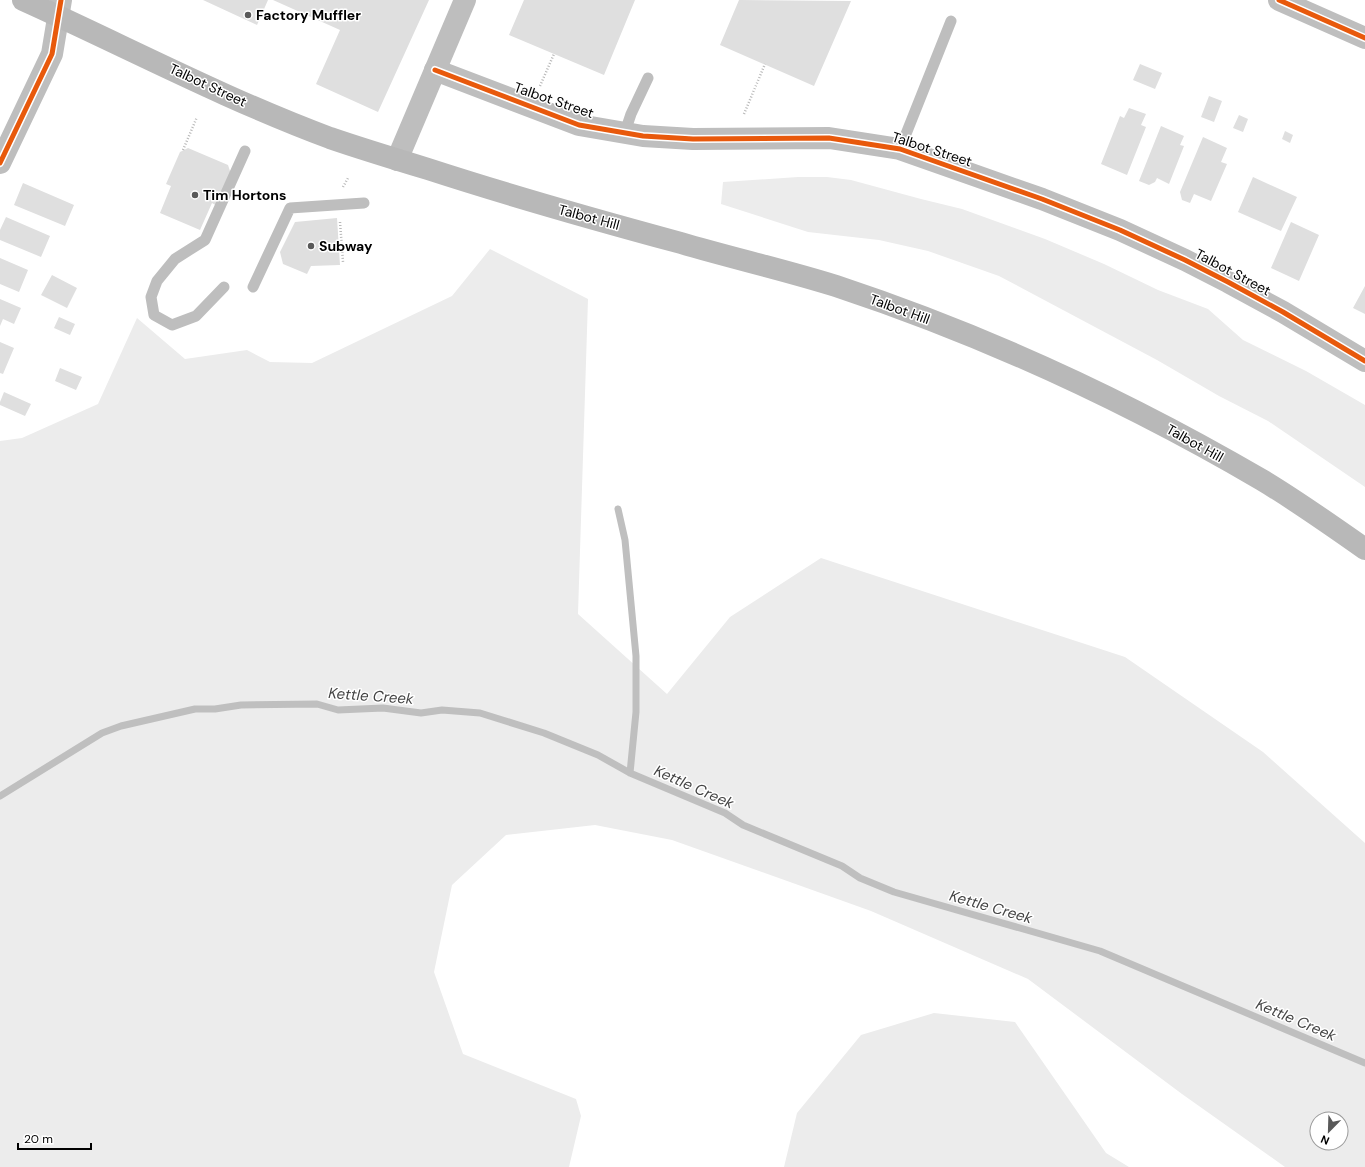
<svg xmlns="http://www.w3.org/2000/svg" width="1365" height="1167" font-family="'DM Sans',sans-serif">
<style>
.green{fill:#ececec;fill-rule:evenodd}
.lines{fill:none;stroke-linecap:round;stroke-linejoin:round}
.stream{stroke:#bfbfbf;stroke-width:7}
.building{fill:#dfdfdf}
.path{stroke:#b9b9b9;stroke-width:2.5;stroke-dasharray:1 2;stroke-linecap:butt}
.service{stroke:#bebebe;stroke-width:11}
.minor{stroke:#bebebe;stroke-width:22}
.tertiary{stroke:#bebebe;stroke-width:22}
.secondary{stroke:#b8b8b8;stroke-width:22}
.cycleway-casing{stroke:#fff;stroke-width:8}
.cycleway{stroke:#e8590c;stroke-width:5}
.poi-dot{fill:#595959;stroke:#fff;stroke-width:1.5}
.labels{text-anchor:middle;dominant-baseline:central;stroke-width:3;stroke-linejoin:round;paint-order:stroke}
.poi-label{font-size:14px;font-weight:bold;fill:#000;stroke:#fff;text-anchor:start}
.street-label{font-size:14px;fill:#000;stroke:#fff}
.water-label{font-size:15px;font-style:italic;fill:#444;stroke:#fff}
</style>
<rect width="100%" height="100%" fill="#fff"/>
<path class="green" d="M798,177h29l24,3 70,19 41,10 83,30 59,25 54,26 50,19 35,31 63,31 59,34v82l-97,-66 -49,-25 -62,-36 -158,-84 -71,-25 -49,-11 -71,-8 -87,-28 2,-22z
M490,249l98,50 -10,315 89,80 63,-77 91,-59 304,99 138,95 102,91v324h-80l-103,-73 -154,-115 -157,-68 -199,-71 -77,-15 -89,10 -54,50 -18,87 29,82 113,45 5,17 -12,51h-569v-726l22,-3 76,-34 39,-86 48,41 62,-9 23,12 42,1 140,-67zM1317,1119h24v24h-24z
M934,1013l81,9 91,131 23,14h-345l13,-54 64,-78z"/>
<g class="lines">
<path class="stream" d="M618,509l7,31 11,116v56l-6,61
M0,796l102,-63 19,-7 74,-17h20l26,-4 76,-1 21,6 45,-2 38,5 21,-3 38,3 64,20 54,22 32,18 95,40 18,12 99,41 18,12 34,14 206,59 265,112"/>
</g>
<path class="building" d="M203,0h65l-11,25z
M273,0h156l-51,112 -62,-28 24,-54z
M524,0h111l-31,75 -95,-40z
M739,0l112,1 -37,85 -94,-41z
M1140,64l22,9 -7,16 -22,-9z
M1209,96l13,5 -8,21 -13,-5z
M1129,108l17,6 -5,11 5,2 -19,48 -26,-11 19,-48 4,2z
M1239,115l9,4 -5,13 -10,-4z
M1161,126l23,10 -4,9 4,1 -15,38 -12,-6 -2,4 -6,3 -10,-4z
M1285,131l8,4 -3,8 -8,-4z
M1203,137l24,11 -6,14 6,2 -16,37 -17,-7 -4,9 -8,-3 -2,-8z
M188,148l40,17 3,9 -14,32 -5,-3 -12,27 -40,-17 11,-27 -5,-2 14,-32z
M1253,177l44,20 -16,34 -43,-19z
M23,183l51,22 -9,21 -51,-21z
M6,217l44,19 -9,21 -41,-17v-10z
M337,218l3,47 -29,1 -4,8 -24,-10 -3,-12 15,-30z
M1291,222l28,13 -20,46 -28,-13z
M0,258l28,12 -9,22 -19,-8z
M52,275l25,13 -10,20 -26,-13z
M1365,286v28l-12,-6z
M0,299l21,9 -7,16 -11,-5 -3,7z
M59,317l16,7 -5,11 -16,-7z
M0,342l14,6 -11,26 -3,-1z
M60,368l22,9 -6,13 -21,-9z
M4,392l27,12 -6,12 -25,-11v-3z"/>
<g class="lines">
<path class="path" d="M540,86l14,-32
M744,114l21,-50
M183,150l14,-33
M343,187l5,-9
M340,222l3,40"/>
<path class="service" d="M625,132l6,-18 17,-36
M900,149l51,-128
M224,287l-28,29 -24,9 -18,-10 -3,-18 6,-16 18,-22 30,-19 40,-89
M253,287l37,-79 74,-5"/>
<path class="minor" d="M1279,0l86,38
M435,70l144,55 64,11 50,3 136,-1 71,11 142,50 78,31 65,30 43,22 55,30 82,49
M0,163l52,-109 9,-54"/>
<path class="tertiary" d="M397,160l68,-160"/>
<path class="secondary" d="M23,0c102,46 202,99 307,138 32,11 65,21 98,31 83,27 168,51 253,74 51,15 104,27 155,43 151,50 289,114 426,194 35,21 69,45 103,69"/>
<defs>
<path id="cycleway" d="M1279,0l86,38
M435,70l144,55 64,11 50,3 136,-1 71,11 142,50 78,31 65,30 43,22 55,30 82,49
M0,163l52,-109 9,-54"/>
</defs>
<use href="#cycleway" class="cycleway-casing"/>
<use href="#cycleway" class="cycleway"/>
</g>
<g class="poi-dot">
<circle cx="248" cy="15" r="4"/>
<circle cx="195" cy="195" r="4"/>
<circle cx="311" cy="246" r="4"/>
</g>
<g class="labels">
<g class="poi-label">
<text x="256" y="15">Factory Muffler</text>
<text x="203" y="195">Tim Hortons</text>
<text x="319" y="246">Subway</text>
</g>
<g class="street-label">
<text transform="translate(208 85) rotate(25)">Talbot Street</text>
<text transform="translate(554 100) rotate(19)">Talbot Street</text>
<text transform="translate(932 149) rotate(18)">Talbot Street</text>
<text transform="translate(589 217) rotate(15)">Talbot Hill</text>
<text transform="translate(1233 272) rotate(28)">Talbot Street</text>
<text transform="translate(900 309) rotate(20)">Talbot Hill</text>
<text transform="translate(1195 443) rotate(29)">Talbot Hill</text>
</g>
<g class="water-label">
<text transform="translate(371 696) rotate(4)">Kettle Creek</text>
<text transform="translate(694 787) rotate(24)">Kettle Creek</text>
<text transform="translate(991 907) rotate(16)">Kettle Creek</text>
<text transform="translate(1296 1020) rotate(23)">Kettle Creek</text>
</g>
</g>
<g transform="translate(1329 1131) rotate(203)"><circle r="19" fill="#ffffff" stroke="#999999"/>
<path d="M0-3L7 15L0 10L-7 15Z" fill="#595959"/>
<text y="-6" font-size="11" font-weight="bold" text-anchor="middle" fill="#000000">N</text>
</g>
<path d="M18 1143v6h73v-6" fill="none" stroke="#000000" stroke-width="2"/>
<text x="24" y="1143" font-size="12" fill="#000000" stroke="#ffffff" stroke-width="3" paint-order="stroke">20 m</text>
</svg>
